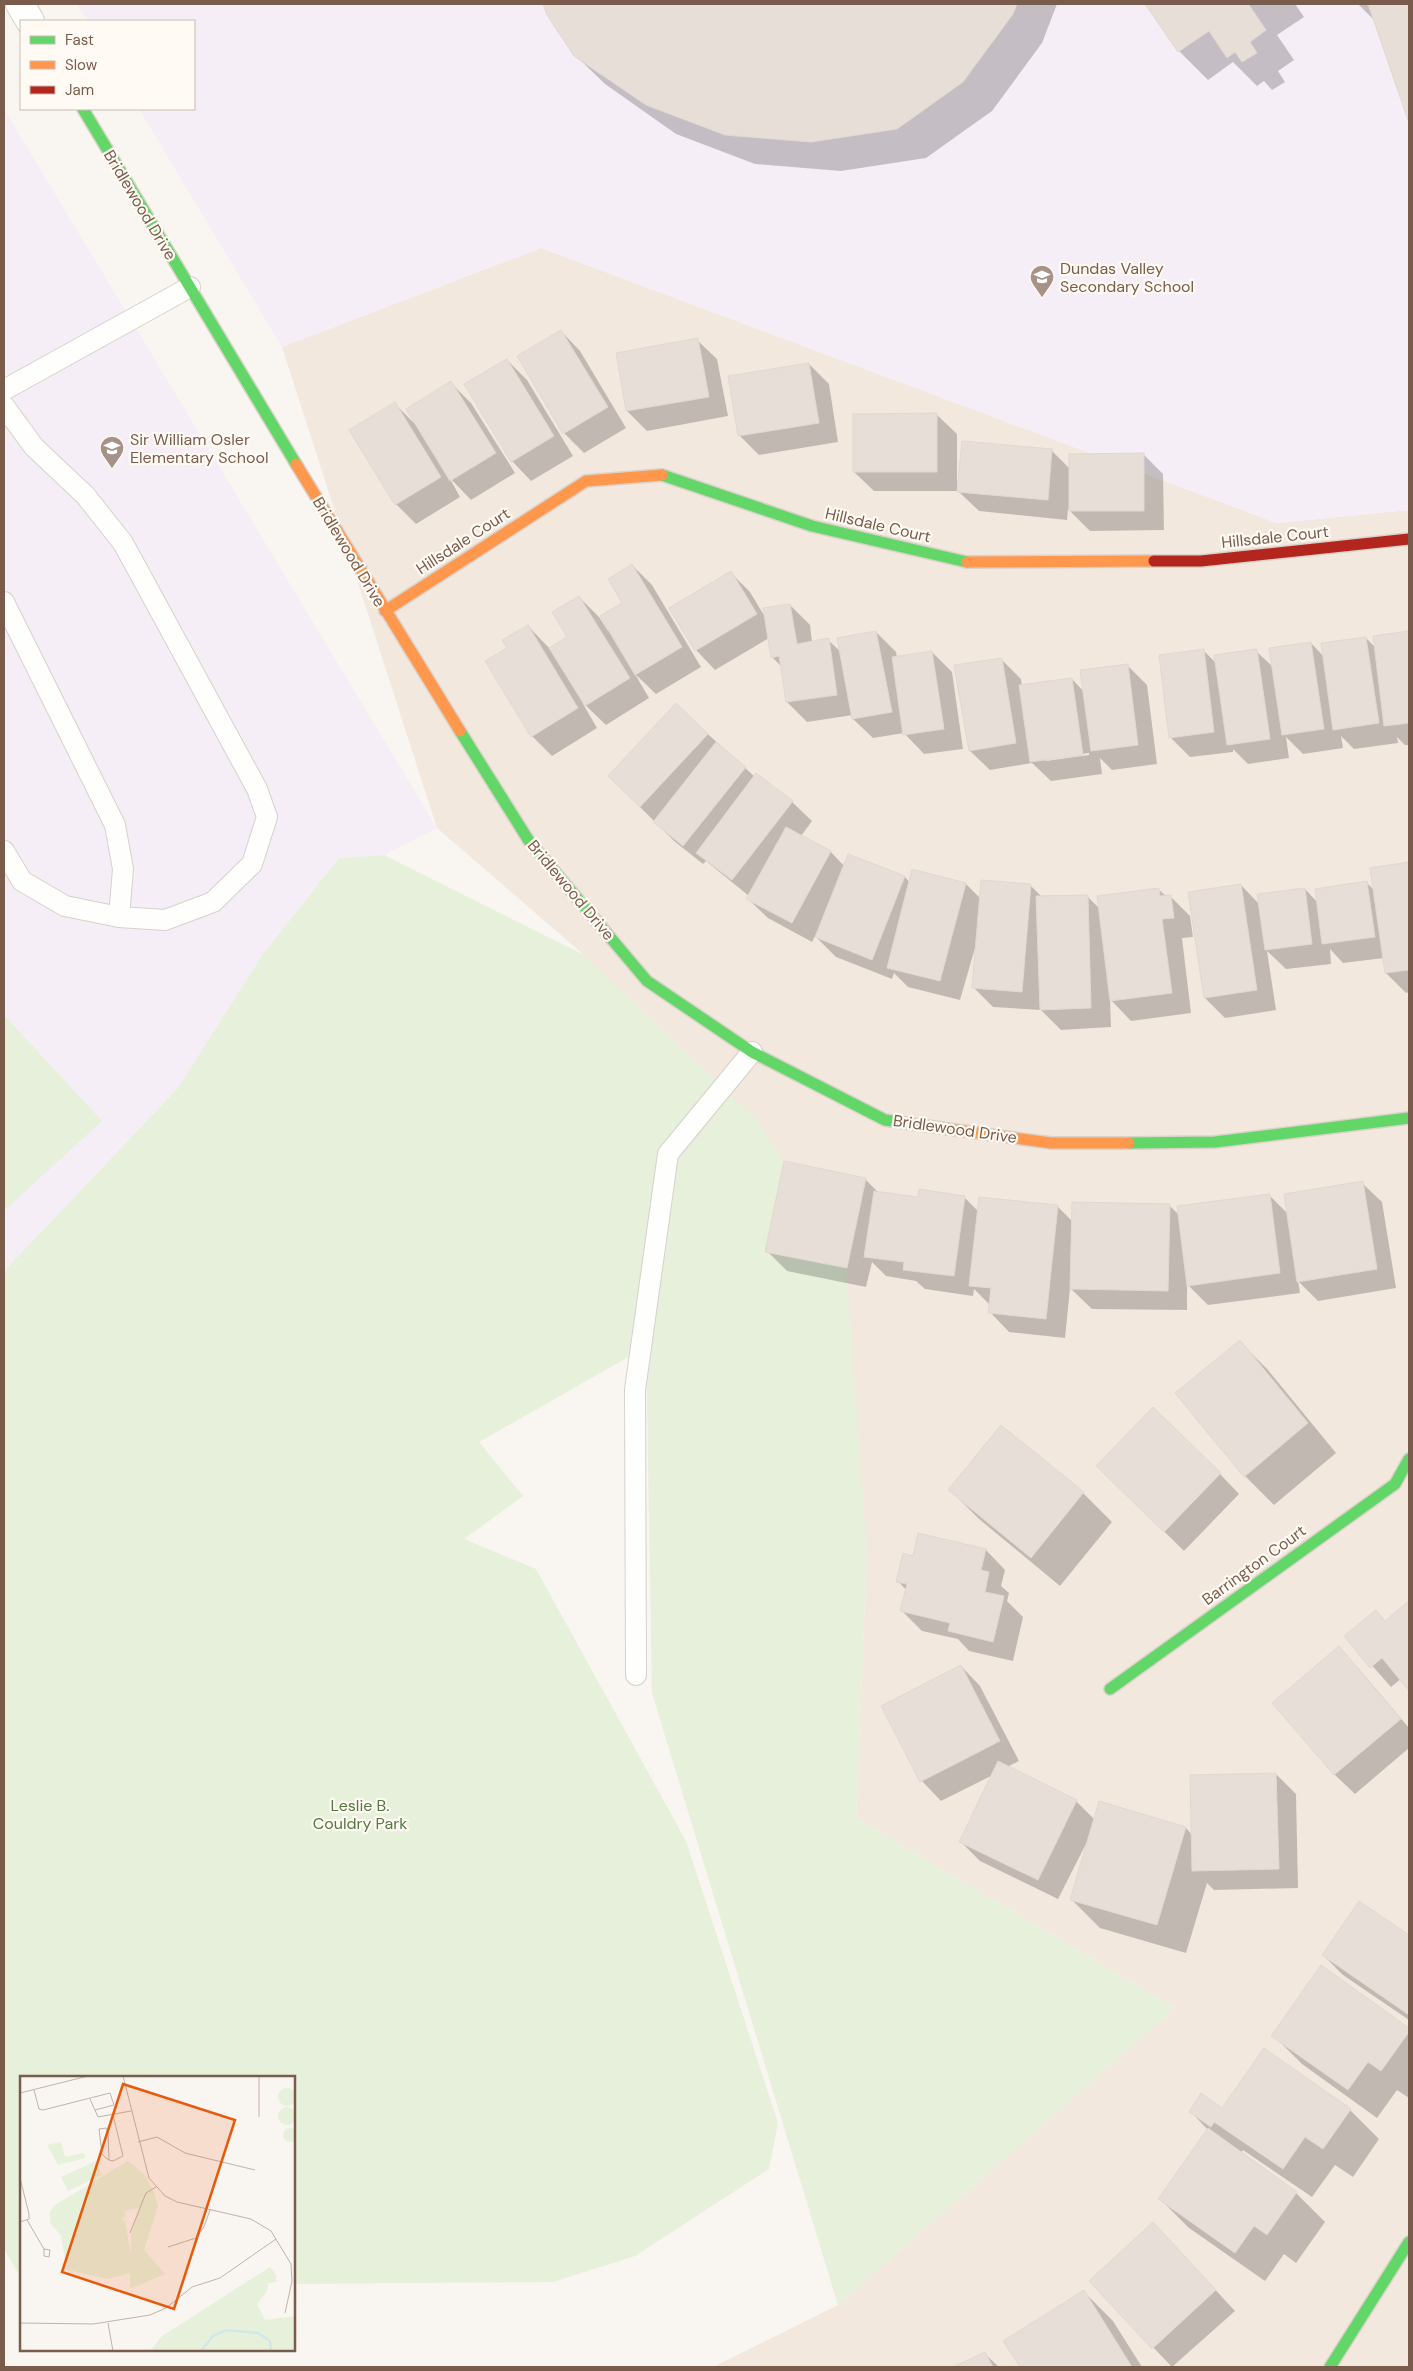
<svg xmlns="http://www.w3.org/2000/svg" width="1413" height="2371" font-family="'DM Sans',sans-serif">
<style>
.residential{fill:#f2e8de}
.education{fill:#f6eef6}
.green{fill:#e7f0db}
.shadow{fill:#0003;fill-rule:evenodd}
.building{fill:#e6ded7;stroke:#e2d8d2}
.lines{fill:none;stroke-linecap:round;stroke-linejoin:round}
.lane-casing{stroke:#d7d1cb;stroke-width:22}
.street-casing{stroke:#d7d1cb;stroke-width:30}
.fast-casing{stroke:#d9d2cb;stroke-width:14}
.slow-casing{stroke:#d9d2cb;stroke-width:14}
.jam-casing{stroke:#d9d2cb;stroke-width:14}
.lane{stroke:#fefefd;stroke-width:20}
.street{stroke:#fefefd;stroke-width:28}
.fast{stroke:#63d668;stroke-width:11}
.slow{stroke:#ff974d;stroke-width:11}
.jam{stroke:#b3261e;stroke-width:11}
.labels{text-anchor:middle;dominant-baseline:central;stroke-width:4.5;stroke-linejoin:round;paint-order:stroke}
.street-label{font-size:16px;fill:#7a5c4d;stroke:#fffaf3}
.poi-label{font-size:16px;fill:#7a5c4d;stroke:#fffaf3;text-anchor:start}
.park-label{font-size:16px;fill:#537a41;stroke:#fffaf3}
.inset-river{fill:none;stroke:#d0e8ea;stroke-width:2.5}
.inset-road{fill:none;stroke:#c2b3aa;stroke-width:1}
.view{fill:#e8590c;fill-opacity:0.15;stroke:#e8590c;stroke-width:2.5}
.inset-edge{fill:none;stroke:#7a5c4d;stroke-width:2.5}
</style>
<rect width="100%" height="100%" fill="#f9f5f0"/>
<path class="residential" d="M541,248l736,275 132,-13v1857h-696l125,-62 337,-297 -319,-190 11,-266 -283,-597 -147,-127 -155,-481z"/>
<path class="education" d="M77,4h1332v506l-132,13 -736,-275 -259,99 -143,-238h55v-88h-107z
M4,109l433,719 -53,27 -45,3 -76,96 -86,135 -173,182z"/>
<path class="green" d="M384,855l200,100 174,166 88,141 21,290 -11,266 319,190 -337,297 -186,-612 -6,-346 -167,95 44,54 -59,43 72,30 150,272 92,282 -9,46 -134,87 -82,26 -259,2v-207h-273v201l-17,-29v-978l173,-182 86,-135 76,-96z
M4,1015l98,106 -98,90z"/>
<path class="shadow" d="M544,4h513l-15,39 -50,68 -66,47 -85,13 -86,-7 -79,-30 -71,-50 -30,-29 -26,-41z
M1147,4h148l9,13 -27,18 17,25 -16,11 7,11 -13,8 -8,-9 -7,5 -24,-24 -25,18 -29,-29z
M1358,4h51v115l-33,-97z
M561,331l19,20 46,77 -42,25 -20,-20 -46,-76z
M697,340l20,19 11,57 -81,15 -20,-20 -10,-57z
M507,360l20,20 46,76 -42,25 -19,-20z
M809,364l20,20 9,58 -79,13 -20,-20z
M451,383l20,20 44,70 -44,27 -22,-23 11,20 -44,27 -20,-20 -1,-100 20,20z
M937,415l20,19v57h-83l-20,-19z
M1051,450l19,19 73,-15 20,20 1,56 -74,1 -22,-22 -1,11 -88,-9 -20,-19z
M632,565l20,20 49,82 -45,27 -21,-20 14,24 -43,27 -24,-23 15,26 -45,28 -20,-20 -23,-88 19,-22 22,23 19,-12 10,-40 20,20 9,14 2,-1 13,-26z
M731,573l19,19 15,25 25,-12 20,20 2,17 16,-2 13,12 35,-20 20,20 1,6 35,-6 20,20 11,77 -39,5 -20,-21 -31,5 -20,-19v-4l-46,7 -20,-20 -5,-35 -10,-10 -3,-19 -54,32 -19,-20z
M1409,633v112h-4l-8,-8 1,6 -44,6 -13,-13 2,12 -40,6 -17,-17 3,21 -41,6 -15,-15v3l-43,5 -20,-20 34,-86 12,12 40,-12 17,16 38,-24 13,14 42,-19 10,10 -1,-11z
M1001,659l20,20 1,7 50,-7 12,13 43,-27 20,20 10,79 -45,6 -12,-12 2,16 -51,7 -19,-18 -42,7 -20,-19zM1089,753v2l-43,6v-2z
M676,705l79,72 37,25 20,19 -11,15 30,16 13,14 5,-11 56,22 5,6 56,1 15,15 49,-14 12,12 45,-1 13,13 59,-19 7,6h4l20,20 3,21 -11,1 9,75 -60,8 -21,-22 1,28 -50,3 -20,-20 -48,-3 -20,-20 4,-46 -17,59 -52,-13 -14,-14 -2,6 -56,-22 -21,-21 -3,6 -44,-24 -20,-19 1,-3 -43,-35 -3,3 -29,-23 -45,-45z
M1409,863v129l-3,1 -20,-20 -2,-15 -41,5 -13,-14 1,15 -45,5 -19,-18 9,59 -51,8 -20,-20 36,-113 19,20 45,-16 13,14 48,-21 8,8 -3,-21z
M865,1179l14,14 40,5 45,-1 14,14 79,-5 16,16 96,-17 10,10 90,-20 19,19 74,-31 20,19 14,86 -78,13 -20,-20 2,12 -92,12 -21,-21v26l-95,-1 -22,-21 -5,50 -56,-6 -19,-20v-7l-16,-16 -1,7 -48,-7 -9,-8 -30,-5 -14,-14 -6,25 -79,-16 -20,-20z
M1239,1341l29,29 68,83 -62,52 -29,-29z
M1002,1426l81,67 29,29 -52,64 -81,-67 -29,-29z
M1220,1474l19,20 -55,57 -67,-66z
M986,1550l19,20 -4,16 8,7 -2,8 16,16 -10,44 -44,-10 -11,-12 -36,-8 -20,-20 4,-21 -8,-9 16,-24z
M1409,1603v86l-8,-10 -10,8 -45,-51 30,-25 10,11z
M1339,1648l19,20 51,60v20l-54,46 -20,-19 -61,-72z
M961,1666l19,20 39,75 -12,6 69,34 19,19 91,8 7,8 83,-62 20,20 2,94 -84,2 -7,-7 -21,70 -86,-25 -29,-29 19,-63 -32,63 -78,-38 -19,-19 32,-67 -52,26 -19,-20 -39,-75z
M1359,1903l50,34v83l-66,-45 -20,-20z
M1321,1967l88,62v69l-12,-8 -20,28 -75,-54 -29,-29z
M1350,2110l29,29 -26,38 -18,-12 -23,32 -69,-47 -2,3 55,40 29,29 -29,41 -12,-9 -19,27 -76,-53 -29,-29 48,-69 -18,-19z
M1173,2244l62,67 -63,56 -82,-86z
M1084,2292l29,29 29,46h-121l-16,-26z
M984,2353l15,14h-43z"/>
<path class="building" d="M543,4h474l-4,10 -50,68 -66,47 -86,13 -86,-7 -79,-30 -72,-49 -27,-41z
M1145,4h107l-3,1 17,25 -16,12 7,11 -15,9 -7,-10 -8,6 -18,-27 -31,21z
M1368,4h41v119z
M561,330l47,77 -45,27 -46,-78z
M698,338l11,59 -83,14 -10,-58z
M507,359l47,77 -43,26 -47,-78z
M809,363l10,60 -81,13 -10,-60z
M451,381l45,72 -46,28 -44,-72z
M395,402l46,75 -46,28 -46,-75z
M937,413v59h-84v-58z
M962,441l90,8 -4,51 -91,-8z
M1144,453v58h-75v-57z
M632,564l50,83 -47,28 -35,-59 22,-13 -14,-24z
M731,571l26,43 -62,37 -26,-43z
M579,596l51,82 -45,28 -36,-58 18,-11 -15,-25z
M790,604l7,40 32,-6 8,57 -51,7 -7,-46 -8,2 -8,-50z
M528,625l50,83 -47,29 -46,-76 22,-13 -5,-8z
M876,631l16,81 -40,7 -15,-81z
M1409,631v92l-25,3 -11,-90z
M1366,637l13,86 -46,7 -12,-87z
M1311,642l13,87 -42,6 -13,-87z
M1204,649l10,83 -45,6 -10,-83z
M1257,649l13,90 -43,6 -13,-90z
M932,651l12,78 -41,6 -11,-78z
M1002,658l14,85 -47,8 -15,-86z
M1128,664l10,81 -47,6 -11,-81z
M1072,678l11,77 -53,7 -11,-77z
M676,703l32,31 -68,73 -32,-31z
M716,742l30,25 -63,79 -30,-24z
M756,773l37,28 -61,79 -36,-27z
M786,827l45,24 -39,72 -46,-24z
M848,854l57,22 -33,84 -57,-23z
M1409,862v108l-24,3 -15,-105z
M912,869l54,14 -26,98 -53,-13z
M981,880l50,4 -9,108 -50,-4z
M1367,881l8,56 -53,7 -7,-55z
M1241,884l16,106 -53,8 -16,-106z
M1159,888l1,8 11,-1 3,23 -12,1 10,74 -62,8 -13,-105z
M1305,888l7,56 -47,6 -8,-56z
M1088,895l3,113 -51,2 -4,-114z
M784,1161l82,17 -19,90 -82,-16z
M1363,1181l14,88 -80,13 -13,-88z
M919,1189l46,7 -11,80 -51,-6 1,-8 -40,-5 10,-66 44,6z
M1270,1194l10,79 -93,13 -10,-80z
M979,1197l79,8 -12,114 -58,-6 3,-25 -22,-2z
M1072,1202l98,2 -2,87 -98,-2z
M1240,1340l68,83 -64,54 -69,-84z
M1153,1407l68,66 -57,59 -68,-66z
M1001,1425l83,67 -53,66 -83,-68z
M918,1533l68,16 -5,21 8,2 -4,20 19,4 -11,46 -45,-11 2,-8 -50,-12 7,-27 -11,-2 7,-29 10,3z
M1409,1601v90l-27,-33 -12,10 -26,-32 32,-26 9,11z
M1339,1646l62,73 -67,56 -62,-72z
M961,1665l39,76 -80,41 -39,-76z
M998,1761l79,39 -39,80 -79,-38z
M1276,1773l3,96 -87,2 -2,-96z
M1099,1801l87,26 -29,98 -87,-25z
M1359,1901l50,34v80l-87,-60z
M1321,1965l88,63v4l-28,39 -13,-9 -20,28 -77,-54z
M1264,2048l87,61 -28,40 -18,-12 -22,32 -69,-47 -3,5 -22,-15 12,-19 21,15z
M1208,2128l89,64 -30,43 -13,-9 -19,27 -77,-54z
M1153,2222l63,68 -64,59 -63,-68z
M1084,2290l48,77h-112l-17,-26z
M985,2352l8,15h-40z"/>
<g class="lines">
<defs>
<path id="lane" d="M4,390l186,-103
M4,406l30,41 51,48 38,48 134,246 10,28 -15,47 -39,38 -48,18 -46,-3 -54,-11 -43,-25 -18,-30
M4,602l111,223 8,44 -4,48
M636,1675l-1,-285 33,-236 84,-102"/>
<path id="street" d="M20,4l10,17"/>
<path id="fast" d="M83,109l213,355
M662,475l150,51 155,36
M460,731l69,110 118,140 105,71 133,68 27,4
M1129,1143l86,-1 194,-24
M1110,1689l285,-205 14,-25
M1330,2367l79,-125"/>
<path id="slow" d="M296,464l164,267
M967,562l187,-1
M385,611l201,-130 76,-6
M912,1124l139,19h78"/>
<path id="jam" d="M1154,561h47l208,-22"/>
</defs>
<use href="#lane" class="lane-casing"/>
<use href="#street" class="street-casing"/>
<use href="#fast" class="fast-casing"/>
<use href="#slow" class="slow-casing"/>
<use href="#jam" class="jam-casing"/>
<use href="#lane" class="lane"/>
<use href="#street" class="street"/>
<use href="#fast" class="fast"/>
<use href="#slow" class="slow"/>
<use href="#jam" class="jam"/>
</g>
<defs>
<symbol id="school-pin" viewBox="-11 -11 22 30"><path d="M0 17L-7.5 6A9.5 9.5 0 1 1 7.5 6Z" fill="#a69286" stroke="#fffaf3"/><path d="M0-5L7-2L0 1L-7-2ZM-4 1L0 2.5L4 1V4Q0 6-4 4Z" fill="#fff"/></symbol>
</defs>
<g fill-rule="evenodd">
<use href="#school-pin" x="1028" y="263" width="28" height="38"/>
<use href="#school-pin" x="98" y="434" width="28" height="38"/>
</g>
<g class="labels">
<g class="street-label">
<text transform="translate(140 205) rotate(59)">Bridlewood Drive</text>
<text transform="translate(878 525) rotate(13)">Hillsdale Court</text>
<text transform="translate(1275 537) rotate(-6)">Hillsdale Court</text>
<text transform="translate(463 541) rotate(-33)">Hillsdale Court</text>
<text transform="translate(349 552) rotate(59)">Bridlewood Drive</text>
<text transform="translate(571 890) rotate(50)">Bridlewood Drive</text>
<text transform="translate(955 1129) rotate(8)">Bridlewood Drive</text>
<text transform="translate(1254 1565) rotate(-36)">Barrington Court</text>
</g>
<g class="poi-label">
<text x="1060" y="268">Dundas Valley<tspan x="1060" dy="18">Secondary School</tspan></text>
<text x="130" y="439">Sir William Osler<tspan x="130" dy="18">Elementary School</tspan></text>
</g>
<g class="park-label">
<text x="360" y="1805">Leslie B.<tspan x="360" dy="18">Couldry Park</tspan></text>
</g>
</g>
<g transform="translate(20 2076)">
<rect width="275" height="275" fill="#f9f5f0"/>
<path d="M258 21a9 9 0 1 1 18 0a9 9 0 1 1-18 0ZM258 40a9 9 0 1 1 18 0a9 9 0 1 1-18 0ZM263 59a7 7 0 1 1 14 0a7 7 0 1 1-14 0ZM41,66l4,15 19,-4 1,5 -27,7 -11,-20zM76,85l6,14 -34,16 -7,-14zM108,85l17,14 9,17 4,14 -14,44 21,24 -35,15v-16l-22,6 -41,-9 -6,-34 -11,-13v-11l5,-7zM119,132l-8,27v20l-6,-33 -4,-4 5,-2 -2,-5zM250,191l6,8v7l-8,1 -1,8 -10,13 8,16 30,-4v35h-145l12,-15z" fill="#e7f0db" fill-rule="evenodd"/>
<path class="inset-river" d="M181,275l12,-15 13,-6 32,3 12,8 1,10"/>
<path class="inset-road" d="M103,0l26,102 16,18 12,6 74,17 20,12 20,33 1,17 -7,32M14,14l5,19 4,1 67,-17 4,12 -19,5M0,17l68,-17M70,23l8,18 33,-6M239,41v-41M118,66l19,-5 28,16 70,17M89,84l-1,-28 -2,-4 -7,1 3,25 3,3 4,3 4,1 10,-5 -10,-41M0,102l9,36v5l-9,3M7,144l17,29v7l5,1 1,-7 -6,-1M110,157l16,-40 10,-6M148,171l28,-9 8,-11 6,-17M0,247l73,1 57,-9 16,-7 26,-21 28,-9 56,-39M88,247l5,28"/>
<path class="view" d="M103,8l112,36 -61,189 -112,-37z"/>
<rect width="275" height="275" class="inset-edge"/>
</g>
<rect width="1413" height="2371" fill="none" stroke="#7a5c4d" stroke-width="10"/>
<rect x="20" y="20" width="175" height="90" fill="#fffaf3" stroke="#cabbb1"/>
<rect x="30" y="36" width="25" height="8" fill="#63d668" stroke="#cabbb1"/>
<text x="65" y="45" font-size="15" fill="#7a5c4d">Fast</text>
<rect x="30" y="61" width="25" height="8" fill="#ff974d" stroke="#cabbb1"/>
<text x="65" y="70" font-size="15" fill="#7a5c4d">Slow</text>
<rect x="30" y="86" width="25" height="8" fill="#b3261e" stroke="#cabbb1"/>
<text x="65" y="95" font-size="15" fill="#7a5c4d">Jam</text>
</svg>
